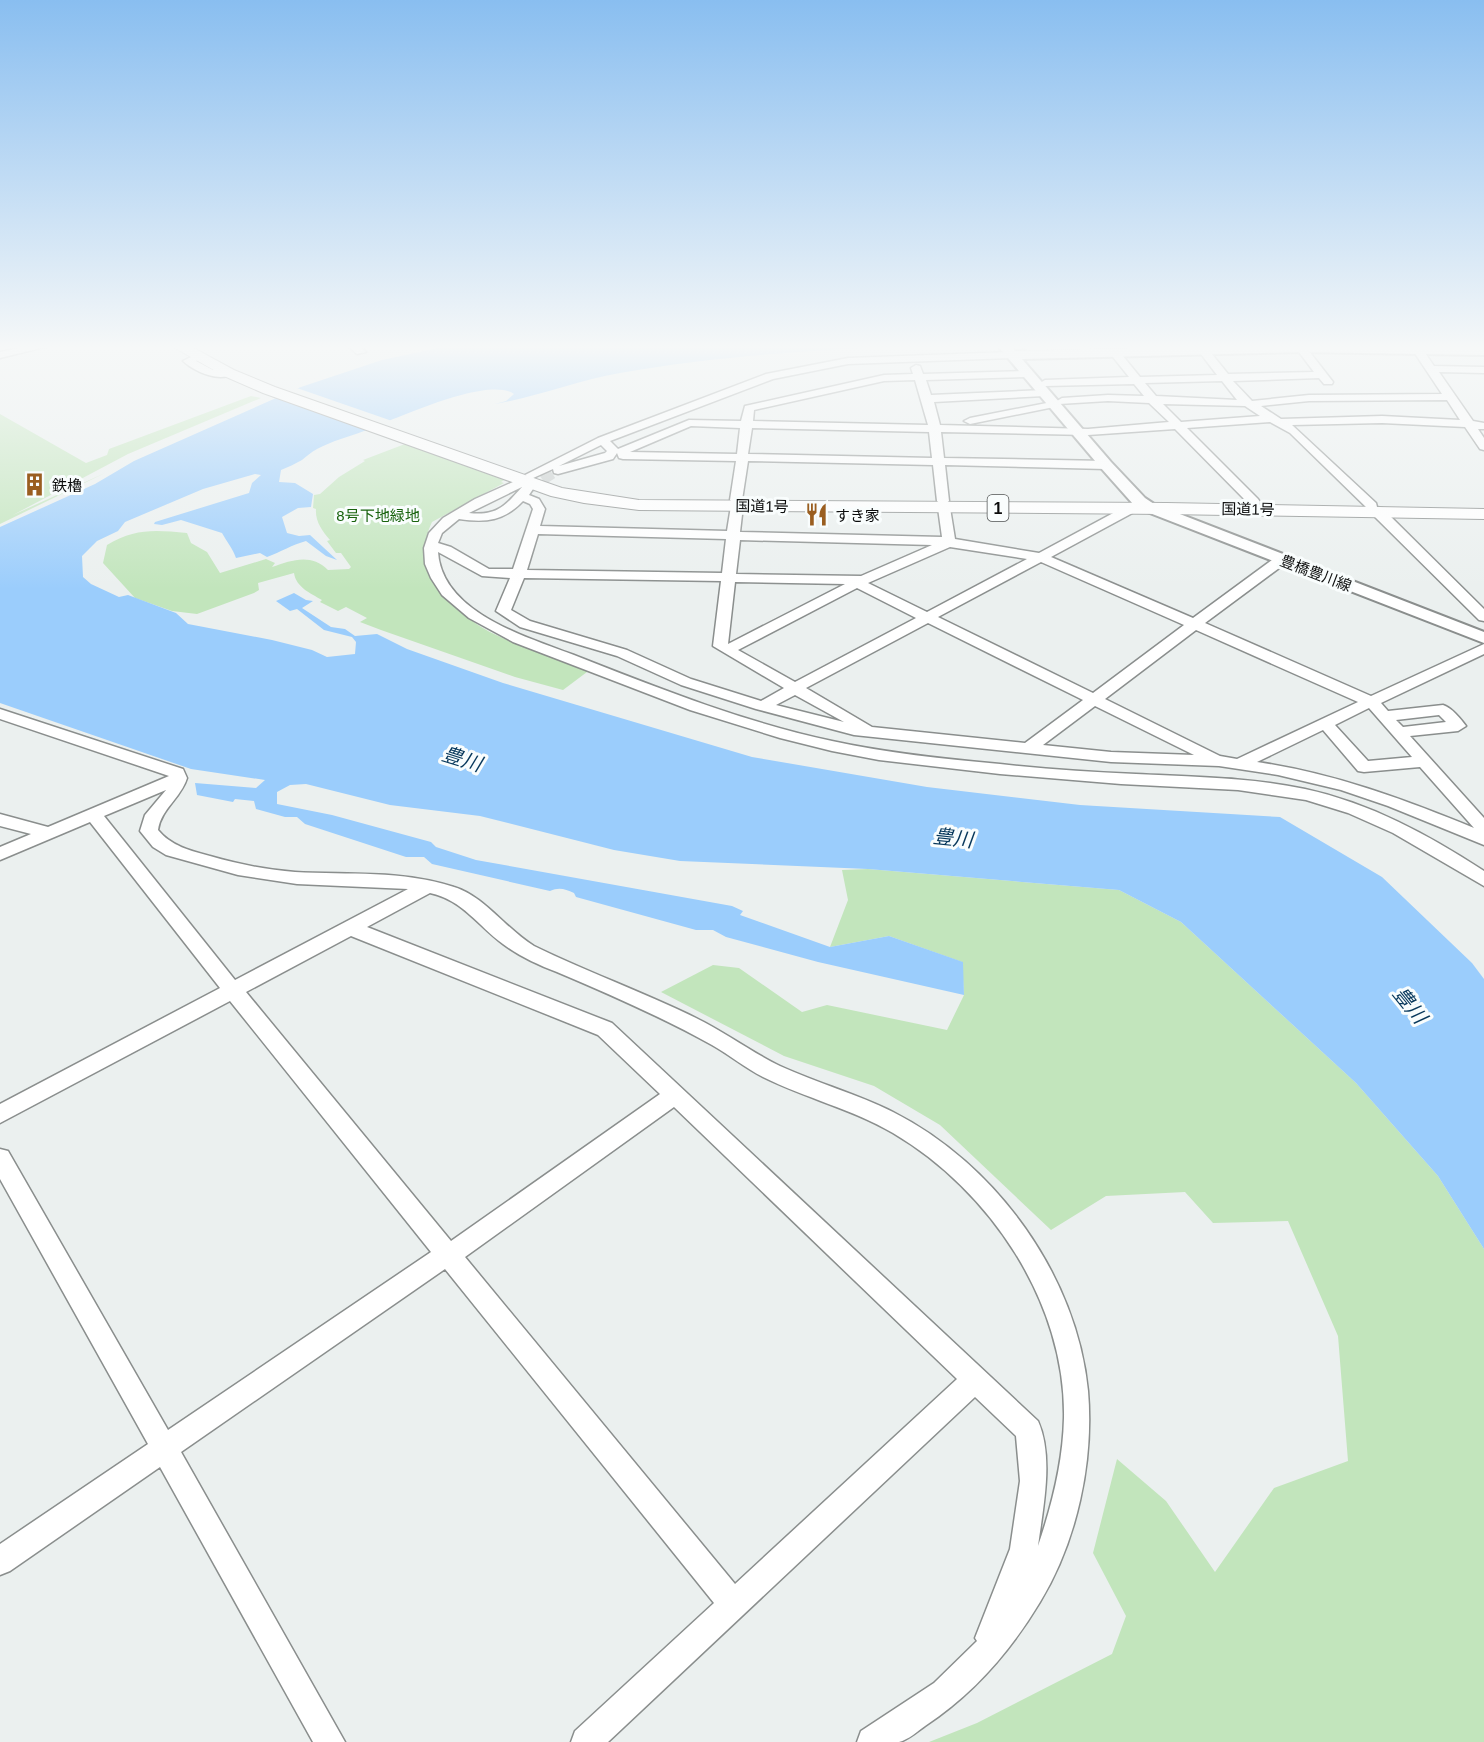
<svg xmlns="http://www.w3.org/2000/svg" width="1484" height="1742" font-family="Helvetica,'Noto Sans JP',sans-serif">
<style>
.green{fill:#c2e5bc}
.water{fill:#9bcdfc}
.pier{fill:#ebf0ef}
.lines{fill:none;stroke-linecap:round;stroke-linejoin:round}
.minor-tunnel{stroke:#c9cecd;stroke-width:12;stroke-dasharray:12 6;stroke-linecap:butt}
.minor-casing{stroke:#8a8e8d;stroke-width:3}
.major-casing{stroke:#8a8e8d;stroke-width:4}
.highway-casing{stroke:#8a8e8d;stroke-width:2}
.minor{fill:#fff;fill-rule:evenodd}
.major{fill:#fff;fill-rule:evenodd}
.highway{fill:#fff;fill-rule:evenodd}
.labels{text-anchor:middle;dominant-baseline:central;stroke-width:6;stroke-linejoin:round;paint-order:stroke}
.far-poi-label{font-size:15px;fill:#0b0c0c;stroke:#f9fdfd;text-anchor:start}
.far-street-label{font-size:15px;fill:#0b0c0c;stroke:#f9fdfd}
.far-park-label{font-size:15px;fill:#19630e;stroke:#f9fdfd}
.shield{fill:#f9fdfd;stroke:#525454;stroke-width:1.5}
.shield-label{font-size:16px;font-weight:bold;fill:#0b0c0c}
.water-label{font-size:20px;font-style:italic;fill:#06375b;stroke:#f9fdfd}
</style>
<rect width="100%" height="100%" fill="#ebf0ef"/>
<path class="green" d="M251,396l10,2 -133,56 -115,61 92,-42 -105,51v-110l86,49 21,-8 2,-6z
M405,444l99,36 -3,2 3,1 -72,39c-12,26 -6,37 9,59 6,10 13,21 20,30 28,30 92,44 130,58l-28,21 -48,-13 -134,-47 -21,-8 7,-4 -21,-11 -8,4 -18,-9 2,-2c-12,-7 -26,-13 -28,-27l-36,10 1,7 -5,3 -57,21 -25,-3 -37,-13 -32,-35 4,-18c28,-17 48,-15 80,-12l4,10 16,9 13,21 46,-14 9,4 -3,4c20,-7 39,-14 56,3l21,-1 2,-2 -10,-14h-5l-9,-12 3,-1c-8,-9 -15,-19 -14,-31l-3,-1 1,-13 6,-1 19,-17 26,-16 -2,-1z
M868,869l251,21 62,32 175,161 82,93 46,73v493h-555l48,-19 135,-69 14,-38 -33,-63 24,-94 49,42 49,71 59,-84 74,-27 -10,-125 -50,-115 -75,2 -28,-31 -79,4 -55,34 -111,-105 -66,-39 -90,-30 -123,-64 52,-27 26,3 63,44 25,-7 120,25 17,-35 -2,-33 -73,-26 -59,11 18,-47 -6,-30z"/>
<path class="water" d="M452,345h470c-101,5 -203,10 -302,28 -42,7 -83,24 -125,31l11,-3 8,-7c-26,-19 -121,26 -150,37 -16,6 -32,10 -47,18 -6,3 -10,7 -15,11 -7,4 -14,7 -21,10l-2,12 16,1 18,11 -2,13 -13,1 -16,9 5,16 12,3 11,-1 27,25 -11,-4 -20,-15c-15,4 -25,11 -39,16l-7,-4 -24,5c-3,-9 -9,-16 -14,-25l-41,-13 -19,5 -8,-1 1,-2 94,-29 3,-10 9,-8 -6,-1 -52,15 -78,33 -7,9 -21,10 -15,15 1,21 8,7 28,13 9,-2 48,18 12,11 84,16 40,10 15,7 28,-3 1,-12 -4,-5 -28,-7 -27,-21 -7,2 -14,-10 18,-8 12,7 7,1 -11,7 29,19 14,2 10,7 22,-2 30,15 96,34 249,74 175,30 153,18 200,12 102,60 90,86 12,16v270l-46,-73 -82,-93 -175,-161 -62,-32 -251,-21 -188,-8 -66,-11 -134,-34 -90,-11 -84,-21 -16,1 -13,7v12l55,11 99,27 5,5 40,13 256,46 11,5 -3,4 90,32 59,-11 74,26 1,33 -146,-33 -92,-25 -13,-7h-17l-120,-33 -2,-4c-9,-4 -15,-6 -24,-2l-118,-27 -8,-7h-18l-101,-33 -8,-7h-12l-29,-8 -2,-8 -19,-2 -2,3 -36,-7 -2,-12 61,5 9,-8 -74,-11 -191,-66v-176l95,-43 39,-23 167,-74 81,-27z"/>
<path class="pier" d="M294,387l101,35 -23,10 -100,-36z"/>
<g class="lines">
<path class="minor-tunnel" d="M527,489l25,-16"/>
<defs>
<path id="minor" d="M33,345h20l-53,13v-6z
M347,345h11l8,7 -9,2z
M1031,345h98l-5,3 -97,2 -1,-2z
M1301,345l4,1 28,36 -1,2h-8l-5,-6 -86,3 19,20 57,-6 133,-1 -30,-45 5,-3 4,1 13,19 50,1v6l-45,-1 34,49 11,2v6h-6l6,9v12l-4,-1 -15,-22 -83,-4 -90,2 84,78 1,4 5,1 102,101v12l-5,-1 -107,-106v-4l-4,-1 -78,-76 -20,-11 -83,6 71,71 2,3 -2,3h-8l-75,-76 -87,6 -147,-3 3,26 162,3 6,4 -6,4 -161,-4 4,36 -4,3 5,4 5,31 84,14 91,-49h8l2,3 -2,3 -87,47 142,61 83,-61h10l2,3 -2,3 -81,60 166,73 113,-52v10l-103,49 7,8 55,-6c9,3 17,13 23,21l-8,5 -48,5 74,82v27l-96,-39 -47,-16 -63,-15 -59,-9 -108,-4 -257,-27 -98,-26 -75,-24 -64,-29 -97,-29 -24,-16 14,-33 -28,-2 -44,-24c4,61 89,85 136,103 84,33 169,67 258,86 55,12 112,18 168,23 45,5 91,8 136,10 56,3 113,3 169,15 65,14 124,46 179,82v15l-91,-53 -45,-20 -42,-13 -68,-10 -117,-6 -121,-10 -121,-14 -47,-9 -52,-13 -90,-28 -177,-68 -44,-24 -27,-23 -11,-17 -6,-14 -1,-16 5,-15 14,-15 32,-19 49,-22 6,4 -7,5h8l2,3 -4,6 10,4 6,10 -5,17 187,5 4,-25 2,-3 -3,-3 6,-39 -113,-2 -4,-1 -2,-5 -4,6 -55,15 -4,-1 -1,-4 -22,10 -6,-4 73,-37 168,-64 82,-16 163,-6 5,3 -5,3 -163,6 -75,15 -163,62 8,8 71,-29 52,1 4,-15 139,-31 29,-1 -2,-6 5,-3 4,1 3,8 105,-3 5,3 -5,3 -102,3 5,15 113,-5 6,3 -6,3 -110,6 6,23 148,4 81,-7 -20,-19 -41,-2 -49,3 -5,3 -84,17 -6,-3 6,-3 87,-17 5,-3 46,-3 36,1 -10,-12 -89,2 -5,-3 5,-3 84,-3 -20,-25 5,-3 4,1 22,27 77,-2 -19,-25 5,-3 4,1 21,26 86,-2 -18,-24zM915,380l13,45 -175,-4 1,-11 130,-29zM1222,381l15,19 -81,-4 -11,-13zM1447,400l13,20 -78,-4 -101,3 -20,-13 48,-5zM1163,404l82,2 15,10 -79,6zM691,426l49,2 -3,26 -107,-2zM752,428l177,4 3,26 -184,-4zM601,445l6,6 -2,2 -46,13zM748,461l185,4 4,36 5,4 -4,3 4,29 -202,-5 3,-26 -3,-3 2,-3zM522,487c-17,19 -25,29 -53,26zM523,501l7,3 3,5 -20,60h-24l-38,-22 -13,-4 4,-10 17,-14c27,4 45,2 64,-18zM538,534l188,5 -4,34 -195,-3zM740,540l192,5 -71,31 -125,-2zM950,547l77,12 -100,53 -59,-29zM1041,562l143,63 -91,68 -155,-76zM524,578l197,3 -8,65 71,42 -23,13 -70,-22 -64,-29 -97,-29 -19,-11zM735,582l110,2 -117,60zM857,588l59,30 -121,64 -57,-32zM928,623l155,77 -58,43 -153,-16 -66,-39zM1196,630l162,72 -121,57 -17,-3 -115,-57zM795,695l49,27 -68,-17zM1095,706l99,49 -83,-3 -68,-7zM1369,708l43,49 -44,4 -33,-36zM1439,715l7,7 -43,5 -7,-7zM1323,730l35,41 6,1 56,-5 54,61c-71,-29 -141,-55 -217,-66z
M197,354l5,3 -6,4 17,9h16l5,3c-14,10 -39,-1 -51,-12z
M0,709l183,60 4,9c-6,20 -26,31 -29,52 13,16 33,21 52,26 28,8 57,14 85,16 54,3 107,-2 159,15 30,9 52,42 80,59 53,26 109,46 162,72 29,14 55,34 84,48 37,17 77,28 113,46 103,52 184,164 195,279 6,71 -11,150 -48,211 -30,50 -67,92 -115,124 -7,5 -17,14 -26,16 -12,0 -29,0 -42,0l4,-11 73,-48 43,-42 -2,-3 35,-89 10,-68 -4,-45 -41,-39 -367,345h-37l4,-11 139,-128 -269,-334 -264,183 164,290h-32l-153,-275 -150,104 -10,4v-31l148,-100 -148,-265v-30l8,2 160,279 263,-178 -201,-251 -230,122v-19l220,-116 -130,-166 -90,38v-13l31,-13 -31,-8v-12l48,13 121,-51 -169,-57zM166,790l-21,25 -5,16 13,16 13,8 72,20 59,9 111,5 -173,91 -131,-164zM430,893c33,7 48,33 73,51 16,12 35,21 54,28 52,22 105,45 155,73 18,10 33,23 51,32 42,21 89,32 130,56 97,57 173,170 171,285 -1,44 -12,87 -26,128 5,-38 16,-89 0,-125l-426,-398 -245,-96zM351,936l247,99 62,59 -209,147 -205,-249zM674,1107l283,272 -222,205 -270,-327z"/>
<path id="major" d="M997,345h13l5,6 252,-6 217,2v8l-183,-3 -279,7 89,103 34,36 9,6 330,128v11l-342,-133 -9,-6 -32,-36z"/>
<path id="highway" d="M170,345h18l46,25 41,17 287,101 77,12 528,3 317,6v10l-317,-5 -528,-4 -55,-7 -33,-7 -288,-103 -39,-17z"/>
</defs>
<use href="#minor" class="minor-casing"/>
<use href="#major" class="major-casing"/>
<use href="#highway" class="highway-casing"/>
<use href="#minor" class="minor"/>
<use href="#major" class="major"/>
<use href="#highway" class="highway"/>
</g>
<linearGradient id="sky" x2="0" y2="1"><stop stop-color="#89bef0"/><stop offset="0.59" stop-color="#f6f8f8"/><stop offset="1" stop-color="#f6f8f8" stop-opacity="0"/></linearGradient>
<rect width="1484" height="589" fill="url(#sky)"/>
<defs>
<symbol id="building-bare" viewBox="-9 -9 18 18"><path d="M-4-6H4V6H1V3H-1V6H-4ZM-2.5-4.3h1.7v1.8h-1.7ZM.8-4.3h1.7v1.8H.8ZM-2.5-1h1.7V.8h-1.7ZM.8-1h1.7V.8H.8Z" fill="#9a5e20" stroke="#f9fdfd" stroke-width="2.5" paint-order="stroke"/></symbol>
<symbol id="restaurant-bare" viewBox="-9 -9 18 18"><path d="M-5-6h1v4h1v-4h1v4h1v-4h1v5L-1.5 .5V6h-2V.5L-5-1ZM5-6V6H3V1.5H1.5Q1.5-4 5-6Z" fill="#9a5e20" stroke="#f9fdfd" stroke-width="2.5" paint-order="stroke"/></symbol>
</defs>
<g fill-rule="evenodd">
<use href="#building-bare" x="18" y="468" width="33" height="33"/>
<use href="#restaurant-bare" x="800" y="498" width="33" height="33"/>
</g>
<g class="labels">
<g class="far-poi-label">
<text x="52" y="485">鉄櫓</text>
<text x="835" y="515">すき家</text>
</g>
<g class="far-street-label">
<text transform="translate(762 506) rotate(1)">国道1号</text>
<text transform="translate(1248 509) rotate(1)">国道1号</text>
<text transform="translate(1316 573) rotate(21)">豊橋豊川線</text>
</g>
<g class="far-park-label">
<text x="378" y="515">8号下地緑地</text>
</g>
<rect class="shield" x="987.5" y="495" width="21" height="26" rx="4.5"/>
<g class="shield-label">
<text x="998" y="508">1</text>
</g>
<g class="water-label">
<text transform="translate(462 759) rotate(17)">豊川</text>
<text transform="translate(953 838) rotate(6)">豊川</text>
<text transform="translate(1410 1005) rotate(51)">豊川</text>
</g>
</g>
</svg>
